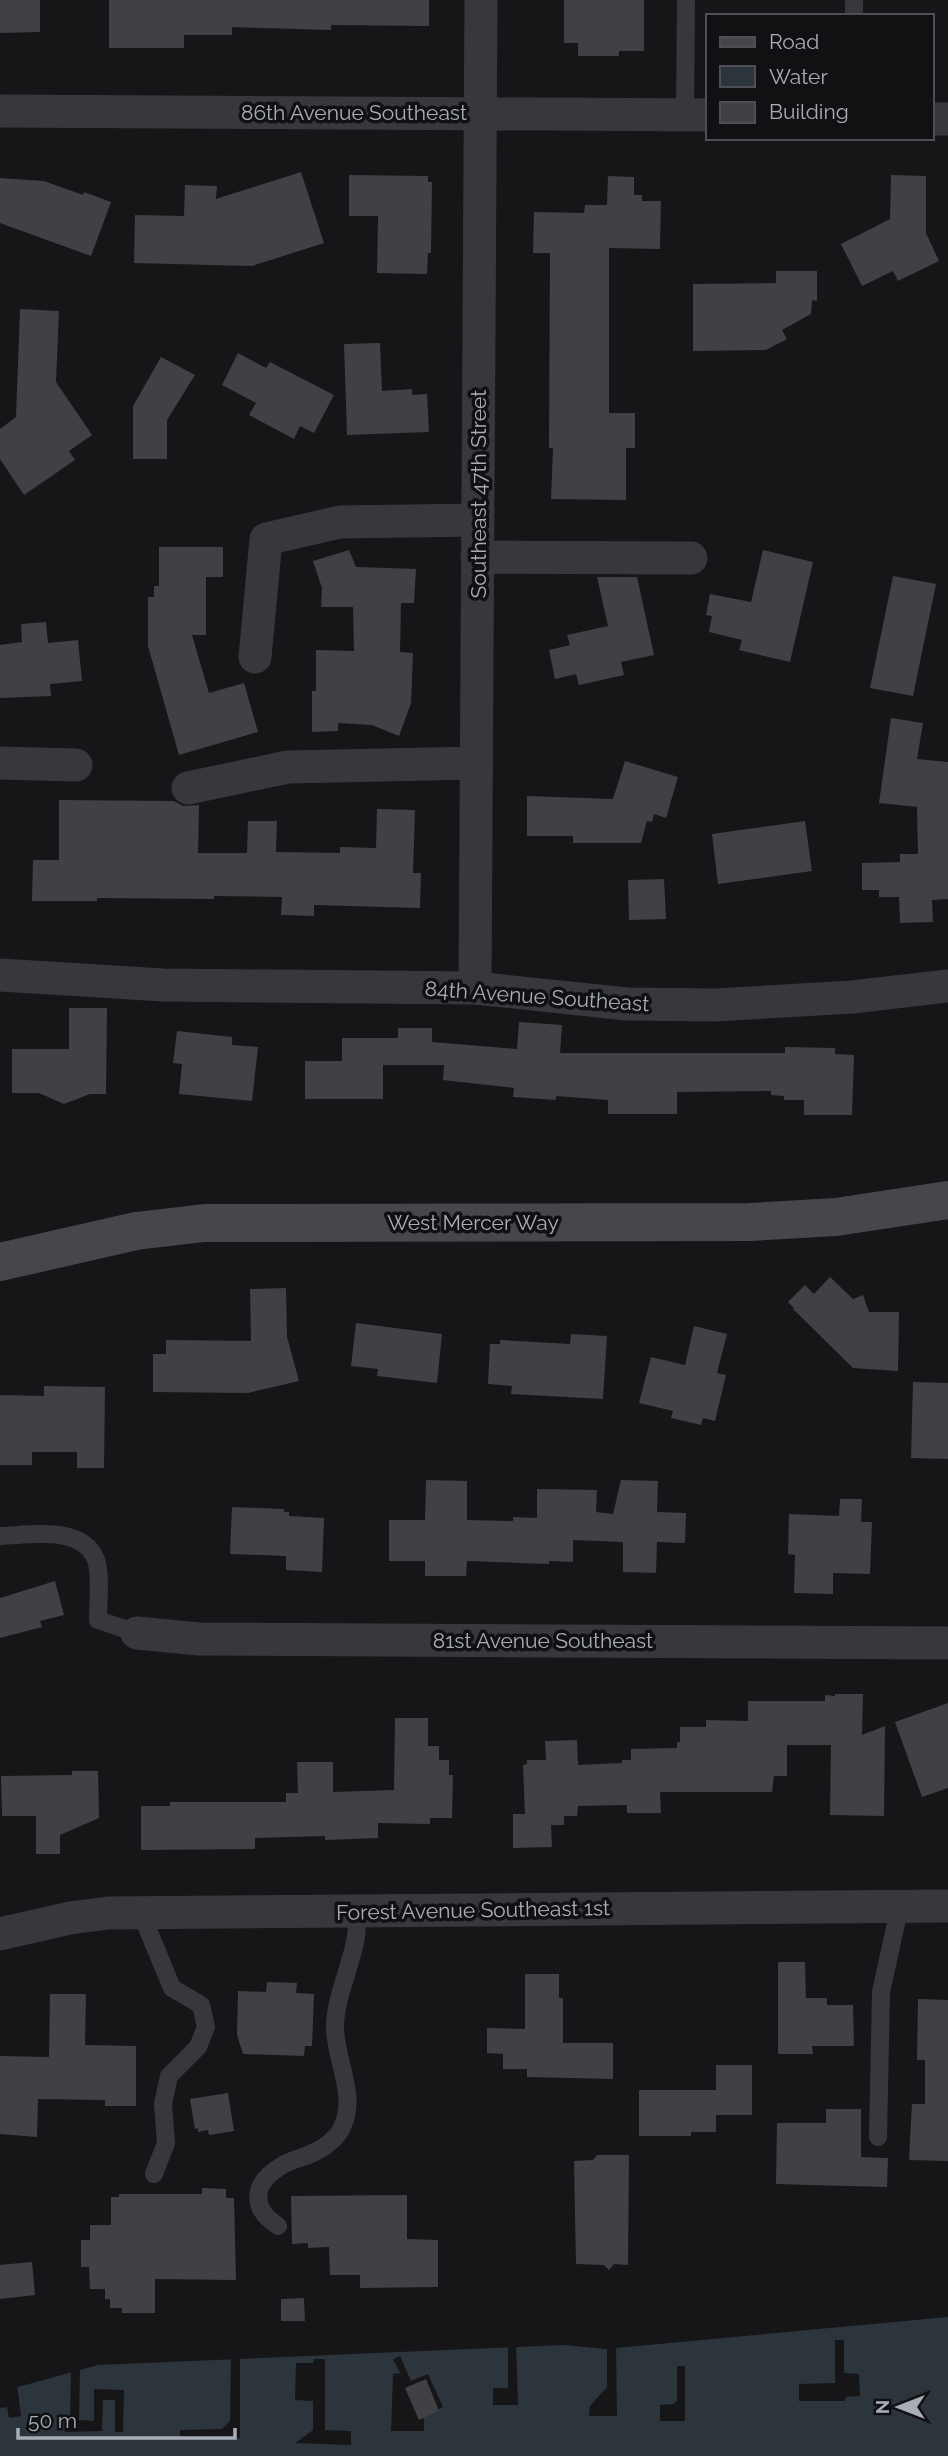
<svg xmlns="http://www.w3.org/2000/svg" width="948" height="2456" font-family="Raleway,sans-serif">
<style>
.water{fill:#2c353c}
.pier{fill:#161618}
.building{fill:#404145}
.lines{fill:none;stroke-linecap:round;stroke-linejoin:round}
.lane{stroke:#37383d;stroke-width:18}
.street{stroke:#37383d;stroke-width:33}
.secondary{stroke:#45474d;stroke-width:38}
.labels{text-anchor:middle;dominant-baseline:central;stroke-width:7;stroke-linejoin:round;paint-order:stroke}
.street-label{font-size:21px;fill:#a8adb8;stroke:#111113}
</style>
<rect width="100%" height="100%" fill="#161618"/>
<path class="water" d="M948,2317v139h-948v-64l98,-27 466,-20 41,4z"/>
<path class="pier" d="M835,2340h9v33l15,1 1,22 -14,1 -1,4h-46v-17l36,-1z
M508,2344h8l2,61h-25v-17h15z
M616,2344l1,72h-28l1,-10 17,-19v-42z
M240,2355v83h-60v-8l42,-1 8,-8 1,-65z
M400,2356l11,25 17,-7 15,33 -19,8v16h-33l2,-57 7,-1 -7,-14z
M314,2359h11v71l26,1v14l-56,-2 18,-13v-29l-18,-1 1,-37h17z
M80,2366l-1,54 15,1v-32l30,1 -1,42h-8v-32h-12l-1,31 -37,1 1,-12h4l1,-51z
M677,2366h8v55h-25v-16l13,-1 4,-3z
M17,2384l4,32 -12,2 -2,-11 -7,1v-19z"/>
<path class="building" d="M0,0h40v32l-40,1z
M109,0h320v26l-98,-1v5l-99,-3v8h-48v13h-75z
M564,0h80v51h-25v5h-41v-13h-14z
M301,172l23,71 -72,23 -118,-3 1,-48 49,1 1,-31 32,1 -1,13z
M349,175l79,1v6h4l-1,71h-3l-1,21 -50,-1 1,-57h-29z
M891,175l35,1v57l13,28 -41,20 -5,-10 -31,15 -21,-42 49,-25z
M608,176l26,1v18h8v6h19l-1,48 -51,-1v165h26v35h-9v52l-75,-1 2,-51h-4l1,-195h-17l1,-41 50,1 1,-8h22z
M0,178l44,3 39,14 1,-3 27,10 -20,54 -91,-33z
M776,271h41v30l-5,-1 -1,14 -29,16 5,9 -21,11 -73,1v-67l83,-1z
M20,309l39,2 -3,71 36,53 -23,16 6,9 -51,35 -24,-36v-30l16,-12z
M380,343l2,48 30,-2v6l15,-1 2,38 -82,3 -3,-91z
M238,353l28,15 4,-6 64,33 -20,38 -14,-7 -6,13 -45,-24 7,-12 -34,-18z
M161,357l34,18 -28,45v39h-34v-53z
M159,547h64v30h-17v58h-14l17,58 35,-10 14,49 -79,23 -31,-109v-49h6v-11h5z
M349,550l7,17 60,2 -2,34h-13l-1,49 13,1 -2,50 -12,33 -27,-11 -34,-2v8l-26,1v-41h4v-41l38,1 -1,-44h-32l1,-19 -9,-27z
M763,550l50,12 -23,100 -51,-12 3,-10 -33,-8 3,-16 -6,-1 4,-21 41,8z
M893,576l43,8 -23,112 -43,-8z
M597,577h40l17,78 -33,7 3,13 -45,10 -3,-11 -21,5 -6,-29 21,-5 -3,-10 41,-9z
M46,622l2,21 30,-3 4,41 -32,3 1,12 -51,2v-53l22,-3 -1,-18z
M891,718l32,5 -6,36 31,3v137l-16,1 1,22 -33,1 -1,-26h-20v-7h-17v-27l38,-1v-8h18l-1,-47 -38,-4z
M625,761l53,16 -12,41 -12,-4 -2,8 -5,-1 -6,22h-68v-7h-46v-40l86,3z
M59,800l115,1 9,5 16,-1 -1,48h49l1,-32h29l-1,31 64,1v-6l36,1 1,-39 38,1 -2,63h8l-1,35 -106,-3v11l-33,-1 1,-18 -68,-1v3l-117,-1v3h-65l1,-41h26z
M805,821l7,50 -94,13 -6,-50z
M664,879l2,40 -37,1 -1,-40z
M69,1008h38l-1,86h-16l-26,10 -25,-11h-27v-44h57z
M519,1022l43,3 -2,28h225v-6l50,1v6l19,1 -2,60h-48v-15h-20v-4l-13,-1v-4l-94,1v22h-69v-14l-52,-4v4l-43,-3 1,-9 -71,-8 1,-15h-61v34h-78v-38h37v-23h56v-10h34v14l85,7z
M177,1031l55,6v8l26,2 -6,54 -73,-7 3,-30 -9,-1z
M830,1277l23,22 10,-4 6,17h30l-1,59 -45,-3 -60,-59 1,-1 -6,-6 17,-17 9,9z
M286,1288l1,49 12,44 -51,12 -95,-1v-38h13v-14l85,1 -1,-52z
M356,1323l86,11 -5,49 -60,-7 1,-7 -27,-3z
M694,1326l33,8 -10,39 9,2 -11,46 -12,-3 -2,7 -30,-7 2,-7 -34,-8 12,-46 34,8z
M571,1334l36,2 -4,63 -92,-5 1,-8 -24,-2 2,-40h10v-4l70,4z
M913,1382l35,1v76l-37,-1z
M44,1386l61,1 -1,81h-27v-16h-45v13h-32v-70l44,1z
M426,1480l41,1v39l46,1v-4l24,1v-29l60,1 -1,22 17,2 8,-34 37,1 -1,31 29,1 -1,30 -28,-1 -1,31 -33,-1v-30l-50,-2v22l-24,-1v3l-82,-3 -1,15h-41v-15h-36v-41h36z
M840,1499h22l-1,23h11l-2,52 -37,-1v21l-39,-1 1,-38 -7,-1 1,-40 50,2z
M232,1507l52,2v3h5v4l35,2 -2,54 -36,-2v-14l-56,-2z
M55,1581l9,34 -24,6 2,6 -42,11v-40z
M835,1694h28l-1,41 23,-9 -1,90 -54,-1 1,-70h-44v31h-13l-2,16h-112l1,21h-34v-8l-49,1 -1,10h-13v9h-13l1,22 -39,1v-34h12l-2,-49 4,-1v-4h19l-1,-19 32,-1 1,25 44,-2v-3h9v-11l46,-1v-6h3v-15h26v-7l42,1v-20h77v-6l10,1z
M948,1703v85l-26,9 -27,-75z
M395,1718h33v28h11v14h10v15h4l-1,43h-22v6l-52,-1v15l-53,2v-4l-70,2v11l-114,1v-44h29v-4h116v-9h12l-1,-31h36v30l61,-2z
M72,1771h26l1,47 -39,17v19h-24v-38h-34l-1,-40 71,-1z
M778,1962h27l1,36h21v7h26l1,41h-42l1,8h-35z
M525,1974h34v24h4v45h50v36l-86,-2v-8h-24v-15l-16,-1v-25l38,1z
M267,1982l30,1 -1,10 18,1 -2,52h-7l-1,10 -61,-2 -6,-19 1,-44 28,1z
M50,1994h36l-1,51 51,1v60h-31v-6l-67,-1 -1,38 -37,-3v-78l49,1z
M918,1999l30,1v161l-39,-1 3,-56h13v-44h-8z
M716,2065h36v50h-36v17h-25v4h-52v-46h77z
M228,2093l6,38 -25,4 -1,-5 -10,2v-4l-3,1 -5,-30z
M826,2109h35v48l27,1 -1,29 -111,-3 1,-61h49z
M597,2155h32l-1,110 -14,-1 -5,6 -5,-5 -28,-1 -2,-103 19,-1z
M202,2188l24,1v9h8l2,82 -81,-1v34h-33v-5h-12v-9h-5v-10h-15l-1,-22h-8v-27h9v-15h21v-28h8v-3h83z
M407,2195v44l31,1v47l-78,1v-13h-30l-1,-28 -21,1v-5l-16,1 -1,-48z
M32,2262l3,33 -35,4v-34z
M304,2298l1,23h-24v-22z
M426,2379l13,32 -20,9 -14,-32z"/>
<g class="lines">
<path class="lane" d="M854,16v-16
M685,115l1,-115
M1,1536c30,-1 82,-11 95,24 5,13 2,44 2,60l39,13
M141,1913l31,75 29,17 5,22 -8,20 -29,29 -6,28 3,39 -12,31
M878,2137l3,-145 19,-87
M278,2226c-29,-19 -25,-44 5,-61 10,-6 23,-8 34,-14 10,-5 22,-15 26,-26 14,-32 -9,-67 -8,-100 1,-30 16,-58 21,-88 1,-8 1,-17 1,-26"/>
<path class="street" d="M0,111l708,4
M932,119h16
M477,557l214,1
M255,657l11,-118 74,-17 137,-2
M0,763l76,2
M188,788l100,-21 188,-4
M0,975l163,10 312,3 152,16 89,1 136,-8 96,-11
M475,988l6,-988
M137,1633l62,6 749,4
M0,1934l70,-16 38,-5 840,-7"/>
<path class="secondary" d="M0,1262l136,-31 68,-8 546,-1 86,-5 112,-17"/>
</g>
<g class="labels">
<g class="street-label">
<text x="354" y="112">86th Avenue Southeast</text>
<text transform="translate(478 494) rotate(-90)">Southeast 47th Street</text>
<text transform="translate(537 996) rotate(4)">84th Avenue Southeast</text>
<text x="473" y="1222">West Mercer Way</text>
<text x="543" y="1640">81st Avenue Southeast</text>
<text transform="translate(473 1910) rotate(-1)">Forest Avenue Southeast 1st</text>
</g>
</g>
<rect x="706" y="14" width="228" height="126" fill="#111113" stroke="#4d4f55" stroke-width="2"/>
<rect x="720" y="37" width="35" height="10" fill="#45474d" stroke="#4d4f55" stroke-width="2"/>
<text x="769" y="49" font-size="21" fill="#a8adb8">Road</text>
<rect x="720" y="66" width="35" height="21" fill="#2c353c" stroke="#4d4f55" stroke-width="2"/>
<text x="769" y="84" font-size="21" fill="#a8adb8">Water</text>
<rect x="720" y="102" width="35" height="21" fill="#404145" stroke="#4d4f55" stroke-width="2"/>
<text x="769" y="119" font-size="21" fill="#a8adb8">Building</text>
<g transform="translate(899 2407) rotate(270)" stroke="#111113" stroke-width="5" paint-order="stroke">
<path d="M0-5L12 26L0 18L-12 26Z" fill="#a8adb8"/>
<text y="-10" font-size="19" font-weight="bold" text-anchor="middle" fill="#a8adb8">N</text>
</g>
<path d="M18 2428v10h217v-10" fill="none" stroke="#a8adb8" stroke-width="3.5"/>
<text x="28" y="2428" font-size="21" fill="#a8adb8" stroke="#111113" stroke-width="5" paint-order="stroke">50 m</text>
</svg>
